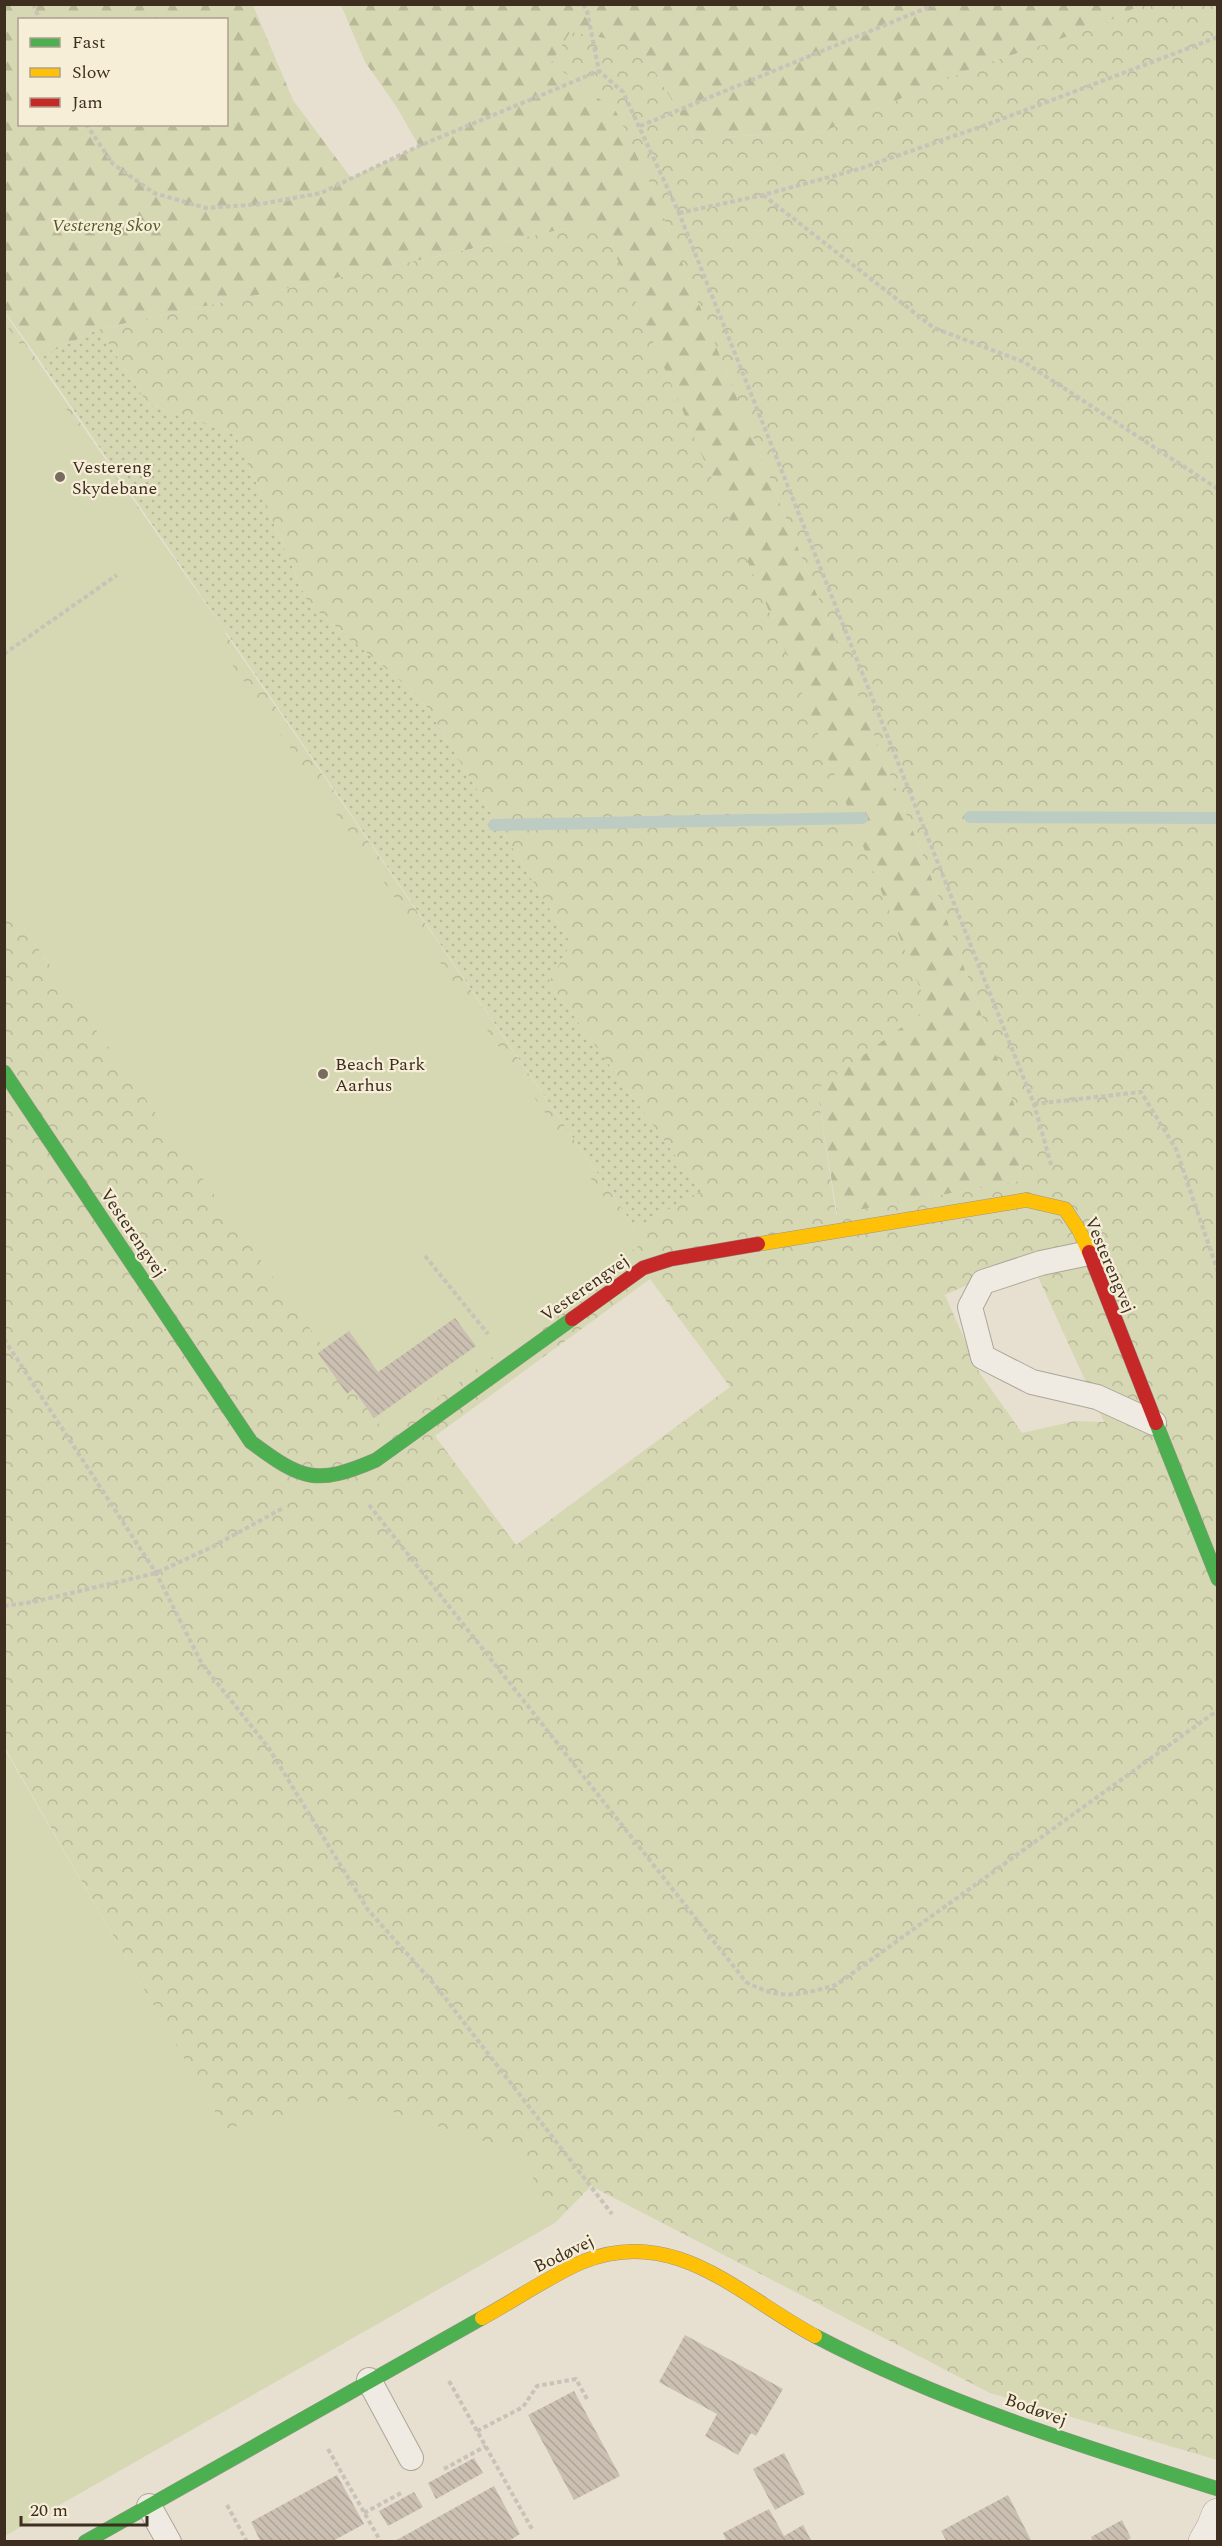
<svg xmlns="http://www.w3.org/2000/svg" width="1222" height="2546" font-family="Spectral,serif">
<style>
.grass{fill:url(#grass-dots)}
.forest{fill:url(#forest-firs);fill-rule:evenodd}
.park{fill:url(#park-crowns);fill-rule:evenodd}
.garden{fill:#d6d7b3}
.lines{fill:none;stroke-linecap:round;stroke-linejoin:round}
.stream{stroke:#bcccc2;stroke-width:12}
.building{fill:url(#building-back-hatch)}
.lane-casing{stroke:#ada599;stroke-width:26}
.street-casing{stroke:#ada599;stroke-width:34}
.fast-casing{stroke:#9c958a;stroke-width:15}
.slow-casing{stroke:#9c958a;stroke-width:15}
.jam-casing{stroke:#9c958a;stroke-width:15}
.path{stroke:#c8c2b9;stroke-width:4;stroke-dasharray:4.5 3;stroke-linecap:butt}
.lane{stroke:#efebe3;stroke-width:24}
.street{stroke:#efebe3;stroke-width:33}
.fast{stroke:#4caf50;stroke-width:14}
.slow{stroke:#ffc107;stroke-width:14}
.jam{stroke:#c62828;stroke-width:14}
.poi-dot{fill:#786c5e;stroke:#f7eed8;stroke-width:2}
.labels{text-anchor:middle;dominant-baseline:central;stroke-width:4.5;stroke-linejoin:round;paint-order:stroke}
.park-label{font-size:18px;font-style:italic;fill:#4d5a26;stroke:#f7eed8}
.poi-label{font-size:18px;fill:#3d2e20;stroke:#f7eed8;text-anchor:start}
.street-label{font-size:18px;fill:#3d2e20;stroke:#f7eed8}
</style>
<defs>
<pattern id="grass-dots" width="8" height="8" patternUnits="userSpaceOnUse" patternTransform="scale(1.5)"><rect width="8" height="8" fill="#d6d7b3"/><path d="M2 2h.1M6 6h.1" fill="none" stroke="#b9b99a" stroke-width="1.8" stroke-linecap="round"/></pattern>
<pattern id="forest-firs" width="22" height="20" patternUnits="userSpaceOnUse" patternTransform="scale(1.5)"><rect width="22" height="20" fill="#d6d7b3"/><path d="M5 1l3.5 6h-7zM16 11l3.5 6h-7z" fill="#b9b99a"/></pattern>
<pattern id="park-crowns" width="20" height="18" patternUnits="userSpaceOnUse" patternTransform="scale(1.5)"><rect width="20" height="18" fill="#d6d7b3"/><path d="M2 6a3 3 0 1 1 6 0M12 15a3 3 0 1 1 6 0" fill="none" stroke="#b9b99a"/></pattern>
<pattern id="building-back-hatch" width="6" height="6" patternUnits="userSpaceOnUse" patternTransform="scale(1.5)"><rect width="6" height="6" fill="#cbbfb2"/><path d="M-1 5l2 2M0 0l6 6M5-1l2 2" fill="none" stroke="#afa499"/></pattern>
</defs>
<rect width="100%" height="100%" fill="#e7e0d1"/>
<path class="grass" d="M99,329l49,75 87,30 73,169 114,96 149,245 -22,38 153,210 -67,36 -597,-870z"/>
<path class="forest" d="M4,5h249l40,95 58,78 68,-32 -23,-40 -31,-44 -24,-57h800l-42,21 -126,42 -148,63 -131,8 -55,-95 -88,19 65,48 36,77 276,680 93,255 -2,58 -182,33 -20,-125 -216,-868 -502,108 -61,29 -33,-46zM20,20h206v104h-206z"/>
<path class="park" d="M1141,5h76v2455l-227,-67 -399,-207 -36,37 -35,-70 -169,-54 -126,31 -220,-382v-846l372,520 15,11 246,-187 -633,-463 -1,-471 631,916 66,-37 -152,-209 22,-38 -149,-245 -114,-96 -73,-169 -87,-30 -49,-75 502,-108 168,390 159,397 -111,81 19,125 183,-33 2,-58 -93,-255 -276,-680 -36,-77 -65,-48 19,-31 69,12 55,95 131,-8 148,-63 126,-42zM1029,1257l75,165h-1l-28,-1 -53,12 -43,-61 -34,-77zM650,1279l80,108 -214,158 -81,-109z"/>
<path class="garden" d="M4,322l222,310 -11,8 423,606 -246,187 -15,-11 -372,-520z
M4,1748l221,381 126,-30 170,54 34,70 -550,313z"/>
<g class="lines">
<path class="stream" d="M970,817l248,1
M494,825l368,-7"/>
</g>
<path class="building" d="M455,1318l21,28 -102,72 -21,-29 -6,5 -29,-41 31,-22 29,41z
M685,2335l98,54 -27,47 -5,-3 -13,22 -33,-19 12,-22 -58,-32z
M574,2391l46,85 -46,24 -46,-85z
M784,2453l21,41 -30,16 -22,-41z
M474,2458l9,15 -47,26 -8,-16z
M337,2475l27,49 -33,18h-70l-10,-20z
M494,2486l26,48 -13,8h-114z
M414,2492l9,15 -35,19 -9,-15z
M1008,2495l24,47h-85l-6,-11z
M769,2509l15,27 19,-11 9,17h-85l-4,-9z
M1122,2520l9,18 -7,4h-31l-2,-5z"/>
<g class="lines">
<defs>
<path id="lane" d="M1089,1253l-48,10 -58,19 -13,25 13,50 49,25 65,15 57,26
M369,2380l42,78
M149,2506l20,36"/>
<path id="street" d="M1205,2542l8,-14 5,-13"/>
<path id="fast" d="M4,1072l247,370c51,38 65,44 125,18l196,-141
M1156,1423l62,156
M815,2336c128,67 266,110 403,153
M85,2542l397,-224"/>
<path id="slow" d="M758,1244l268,-44 39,9 14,21 10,22
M482,2318c33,-18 66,-41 100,-56 93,-38 158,34 233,74"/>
<path id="jam" d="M1089,1252l67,171
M572,1319l71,-51 28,-9 87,-15"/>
</defs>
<use href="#lane" class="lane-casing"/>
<use href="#street" class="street-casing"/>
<use href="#fast" class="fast-casing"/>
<use href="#slow" class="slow-casing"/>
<use href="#jam" class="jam-casing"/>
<path class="path" d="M33,4l7,16
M583,4l4,7 12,60 24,21 56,121 355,891 18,64
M86,124l27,40 41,29 52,15 55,-4 60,-11 98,-47 180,-75
M640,126l296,-122
M763,195l171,133 90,34 194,127
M679,213l84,-18 96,-26 135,-47 224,-85
M4,654l113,-79
M1034,1104l107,-12 35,57 42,123
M425,1256l63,78
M4,1339l152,234 46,91 66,83 100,163 67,75 177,229
M369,1505l377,477c36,19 53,13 90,3l382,-275
M4,1606l29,-4 123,-29 56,-26 71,-39
M449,2381l83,148
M477,2431l46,-24 14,-21 39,-7 11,20
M328,2449l53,93
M444,2469l42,-23
M227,2505l20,37
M364,2513l39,-21"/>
<use href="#lane" class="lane"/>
<use href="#street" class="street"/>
<use href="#fast" class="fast"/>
<use href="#slow" class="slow"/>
<use href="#jam" class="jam"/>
</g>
<g class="poi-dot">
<circle cx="60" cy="477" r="6"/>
<circle cx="323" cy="1074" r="6"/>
</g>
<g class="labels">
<g class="park-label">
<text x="106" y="225">Vestereng Skov</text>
</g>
<g class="poi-label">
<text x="72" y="467">Vestereng<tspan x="72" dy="21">Skydebane</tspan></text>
<text x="335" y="1064">Beach Park<tspan x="335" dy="21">Aarhus</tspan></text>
</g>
<g class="street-label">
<text transform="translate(133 1233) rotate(56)">Vesterengvej</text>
<text transform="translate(1110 1265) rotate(67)">Vesterengvej</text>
<text transform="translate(585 1288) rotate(-35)">Vesterengvej</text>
<text transform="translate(564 2254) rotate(-26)">Bodøvej</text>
<text transform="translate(1036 2410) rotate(20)">Bodøvej</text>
</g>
</g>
<rect width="1222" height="2546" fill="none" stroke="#3d2e20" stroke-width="12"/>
<rect x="18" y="18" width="210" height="108" fill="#f7eed8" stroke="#ada18e" stroke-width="1.5"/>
<rect x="30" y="38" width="30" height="9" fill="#4caf50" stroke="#ada18e" stroke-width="1.5"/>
<text x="72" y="48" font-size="18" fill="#3d2e20">Fast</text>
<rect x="30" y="68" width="30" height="9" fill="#ffc107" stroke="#ada18e" stroke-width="1.5"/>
<text x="72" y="78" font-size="18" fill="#3d2e20">Slow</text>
<rect x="30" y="98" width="30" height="9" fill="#c62828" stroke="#ada18e" stroke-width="1.5"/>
<text x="72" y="108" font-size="18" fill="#3d2e20">Jam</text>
<path d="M21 2516v9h126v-9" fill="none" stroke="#3d2e20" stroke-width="3"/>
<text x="30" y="2516" font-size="18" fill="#3d2e20" stroke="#f7eed8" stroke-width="4.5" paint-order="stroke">20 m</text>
</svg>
